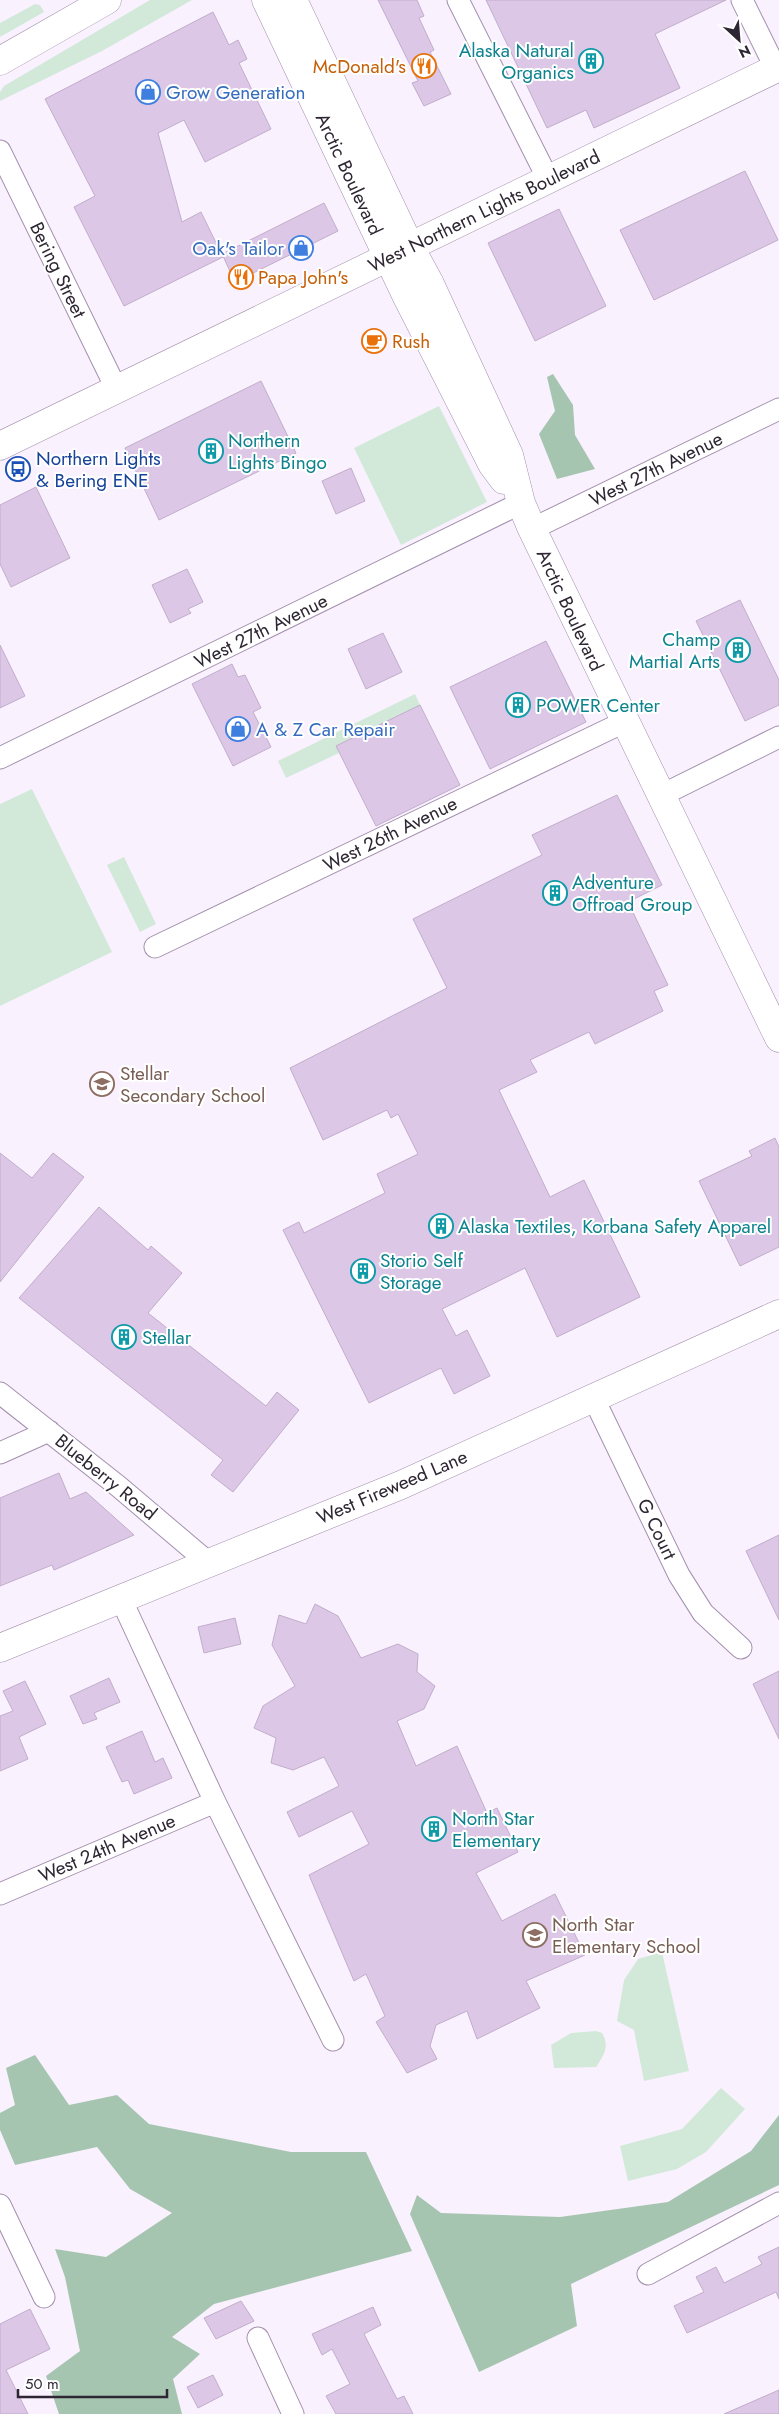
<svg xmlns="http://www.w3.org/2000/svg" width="779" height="2414" font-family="Jost,sans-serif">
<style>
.green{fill:#d2e9da}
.forest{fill:#a6c5b1}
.building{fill:#dcc7e6;stroke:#c1adcb}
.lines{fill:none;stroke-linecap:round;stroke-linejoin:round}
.street-casing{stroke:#a390ad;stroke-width:23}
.secondary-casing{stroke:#a390ad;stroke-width:29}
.primary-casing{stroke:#a390ad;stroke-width:29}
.street{stroke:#fff;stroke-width:21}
.secondary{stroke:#fff;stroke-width:28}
.primary{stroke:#fff;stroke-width:28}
.labels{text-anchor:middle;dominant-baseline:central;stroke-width:4;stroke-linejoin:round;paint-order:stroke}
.culture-label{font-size:19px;fill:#0d838f;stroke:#fff;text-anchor:start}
.food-label{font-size:19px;fill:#c56008;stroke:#fff;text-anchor:start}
.shop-label{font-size:19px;fill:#366cbe;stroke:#fff;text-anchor:start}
.street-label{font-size:19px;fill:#2e2632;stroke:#fff}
.transit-label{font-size:19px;fill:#164399;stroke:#fff;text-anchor:start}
.education-label{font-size:19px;fill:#785e54;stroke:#fff;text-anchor:start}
</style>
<rect width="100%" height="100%" fill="#faf1fe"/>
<path class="green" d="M150,0h42l-90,51 -102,50v-9l4,-6z
M35,4l5,1 4,7 -44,25v-14z
M439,406l48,96 -86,43 -47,-97z
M415,694l5,11 -83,41 2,7 -53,25 -8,-17z
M32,789l80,163 -112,54v-202z
M124,857l32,67 -16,8 -33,-67z
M662,1952l27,119 -45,10 -10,-51 -17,-9 7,-41 14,-21z
M596,2031l6,2c8,13 2,22 -6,34l-42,1 -3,-23 20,-12z
M721,2088l24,21 -39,43 -29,17 -49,12 -8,-35 62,-17z"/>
<path class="forest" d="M553,374l20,31 2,30 20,34 -38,10 -18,-45 16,-23 -8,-34z
M35,2055l34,50 48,-10 32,29 142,28h75l46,99 -198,53 -42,33 28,17 -27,25 9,35h-123l-13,-38 34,-25 -15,-74 -10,-28 51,8 66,-44 -42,-24 -33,-42 -82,18 -15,-35v-17l15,-8 -9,-37z
M779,2115v70l-208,99 6,42 -98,46 -69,-158 7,-19 24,18 119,4 108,-15 83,-51z"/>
<path class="building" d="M378,0h39l7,16 -5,2 15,32 -4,2 21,42 -27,12 -12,-23 6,-2z
M486,0h240l-71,34 25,54 -86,40 -8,-18 -39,18z
M213,12l16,33 9,-5 9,19 -8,4 32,66 -66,33 -21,-42 -26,13 24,89 19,-10 22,45 -99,49 -50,-99 21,-11 -50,-97z
M745,171l33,69 -124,60 -34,-70z
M324,203l14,28 -103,51 -13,-28z
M559,209l47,97 -71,35 -47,-98z
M261,381l35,72 -137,67 -34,-72z
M351,468l14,33 -29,13 -14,-33z
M36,487l34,71 -59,29 -11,-23v-59z
M187,569l16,33 -15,7 3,4 -21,10 -18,-38z
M740,600l39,80v25l-34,16 -49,-100z
M383,633l19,39 -36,17 -18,-40z
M546,641l40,81 -96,47 -40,-82z
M0,645l25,51 -25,12z
M232,664l6,13 7,-2 16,33 -8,4 18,35 -38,19 -41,-82z
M420,705l40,80 -84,41 -40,-80z
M617,795l45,90 -34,17 40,83 -14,6 9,20 -68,33 -6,-12 -59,28 7,12 -38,18 51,107 34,-17 56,117 -83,40 -32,-69 -83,41 14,27 11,-6 23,46 -36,18 -13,-26 -72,35 -86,-173 16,-8 5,11 81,-40 -8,-19 41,-20 -20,-40 -7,4 -4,-8 -64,30 -33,-72 157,-80 -34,-69 129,-64 -10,-20z
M775,1138l4,9v100l-39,19 -41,-85 53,-25 -3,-5z
M0,1153l32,25 21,-25 31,24 -84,105z
M99,1207l49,43 3,-4 31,27 -34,40 118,93 11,-14 22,18 -66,82 -22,-17 12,-15 -204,-162z
M59,1473l11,26 16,-7 48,43 -80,35 -2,-5 -52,21v-88z
M779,1535v85l-33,-69z
M315,1604l23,12 23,42 37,-14 20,10 -1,18 18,14 -11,23 -27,12 19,45 41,-20 30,67 10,-5 21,44 -42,21 26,48 53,-27 30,61 -59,26 14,27 -63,31 -10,-28 -31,14 -6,21 7,13 -30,14 -31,-51 9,-6 -19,-42 -12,7 -45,-106 60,-31 -17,-33 -53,26 -12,-25 52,-26 -15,-29 -31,13 -22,-7 5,-25 -22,-10 9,-22 32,-20 -23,-41 7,-30 27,9z
M235,1618l6,26 -37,9 -6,-26z
M779,1671v68l-26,-55z
M109,1678l11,24 -26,11 3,6 -14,5 -13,-28z
M25,1681l21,43 -27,13 9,22 -28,12v-55l13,-5 -10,-20z
M142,1731l13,31 8,-4 9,20 -38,16 -6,-14 -6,2 -16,-35z
M779,2247v52l-3,-7 -89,41 -13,-27 30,-14 -8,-15 20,-10 8,16 38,-19 -4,-7z
M241,2301l13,20 -38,18 -12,-21z
M373,2307l8,18 -17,9 33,65 7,-3 9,18h-77l-10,-18 24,-12 -18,-35 -10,6 -10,-21z
M30,2309l20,40 -44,21 22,44h-28v-90z
M213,2375l10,20 -25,13 -11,-21z
M779,2390v24h-55z"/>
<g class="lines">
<defs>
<path id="street" d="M458,0l90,179
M742,0l34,69
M0,151l117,239
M532,529l247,-120
M0,758l521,-255
M660,796l119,-59
M155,947l469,-225
M0,1393l118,93 92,78
M593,1397l86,178 24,38 38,35
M0,1453l49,-22
M121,1599l94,203 118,238
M0,1894l215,-92
M0,2205l44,92
M648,2274l131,-71
M258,2338l35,76"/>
<path id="secondary" d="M266,0l141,297 85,167 12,16
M293,0l117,247 20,37 79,171 12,48 11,26 247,509
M0,1648l401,-163 378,-171"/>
<path id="primary" d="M0,61l107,-61
M0,446l779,-379"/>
</defs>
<use href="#street" class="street-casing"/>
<use href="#secondary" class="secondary-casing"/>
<use href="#primary" class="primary-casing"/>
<use href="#street" class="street"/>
<use href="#secondary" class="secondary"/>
<use href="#primary" class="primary"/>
</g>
<defs>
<symbol id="building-ring" viewBox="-11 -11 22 22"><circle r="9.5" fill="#fff" stroke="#0f9aa8" stroke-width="1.5"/><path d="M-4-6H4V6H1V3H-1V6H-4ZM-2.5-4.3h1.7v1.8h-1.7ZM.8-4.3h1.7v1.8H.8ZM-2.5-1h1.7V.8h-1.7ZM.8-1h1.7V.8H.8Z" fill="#0f9aa8"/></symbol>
<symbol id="restaurant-ring" viewBox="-11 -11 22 22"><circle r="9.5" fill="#fff" stroke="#e8710a" stroke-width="1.5"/><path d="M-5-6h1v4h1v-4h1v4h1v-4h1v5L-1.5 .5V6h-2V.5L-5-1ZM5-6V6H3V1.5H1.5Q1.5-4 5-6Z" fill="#e8710a"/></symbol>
<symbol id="shop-ring" viewBox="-11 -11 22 22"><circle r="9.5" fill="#fff" stroke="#3f7fe0" stroke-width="1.5"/><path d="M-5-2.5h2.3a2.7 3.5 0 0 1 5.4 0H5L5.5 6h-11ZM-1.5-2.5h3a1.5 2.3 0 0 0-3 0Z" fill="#3f7fe0"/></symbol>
<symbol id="cafe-ring" viewBox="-11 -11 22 22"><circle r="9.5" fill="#fff" stroke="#e8710a" stroke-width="1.5"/><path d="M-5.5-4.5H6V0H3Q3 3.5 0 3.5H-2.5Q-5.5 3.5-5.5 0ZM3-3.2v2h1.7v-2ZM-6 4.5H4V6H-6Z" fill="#e8710a"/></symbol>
<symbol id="bus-ring" viewBox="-11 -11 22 22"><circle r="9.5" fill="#fff" stroke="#1a4fb4" stroke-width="1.5"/><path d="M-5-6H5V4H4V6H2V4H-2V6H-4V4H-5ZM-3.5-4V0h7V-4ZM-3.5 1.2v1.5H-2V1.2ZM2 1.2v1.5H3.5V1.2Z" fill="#1a4fb4"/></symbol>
<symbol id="school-ring" viewBox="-11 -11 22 22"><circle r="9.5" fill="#fff" stroke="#8d6e63" stroke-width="1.5"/><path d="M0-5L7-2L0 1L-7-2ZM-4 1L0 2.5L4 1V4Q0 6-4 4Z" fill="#8d6e63"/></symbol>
</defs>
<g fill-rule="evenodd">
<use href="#building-ring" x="577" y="47" width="28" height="28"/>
<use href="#restaurant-ring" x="410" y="52" width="28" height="28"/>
<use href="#shop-ring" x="134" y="78" width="28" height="28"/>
<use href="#shop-ring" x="287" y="234" width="28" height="28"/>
<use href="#restaurant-ring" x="227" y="263" width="28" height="28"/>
<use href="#cafe-ring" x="360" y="327" width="28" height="28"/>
<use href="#building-ring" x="197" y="437" width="28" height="28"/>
<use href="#bus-ring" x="4" y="455" width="28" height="28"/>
<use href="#building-ring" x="724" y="636" width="28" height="28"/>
<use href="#building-ring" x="504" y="691" width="28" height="28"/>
<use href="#shop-ring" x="224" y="715" width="28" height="28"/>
<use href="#building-ring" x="541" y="879" width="28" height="28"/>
<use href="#school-ring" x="88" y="1070" width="28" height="28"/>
<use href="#building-ring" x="427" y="1212" width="28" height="28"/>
<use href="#building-ring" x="349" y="1257" width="28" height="28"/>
<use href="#building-ring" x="110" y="1323" width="28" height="28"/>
<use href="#building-ring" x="420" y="1815" width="28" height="28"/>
<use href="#school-ring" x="521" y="1921" width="28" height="28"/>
</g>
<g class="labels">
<g class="culture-label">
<text x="574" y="50" text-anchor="end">Alaska Natural<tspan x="574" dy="22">Organics</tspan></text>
<text x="228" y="440">Northern<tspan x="228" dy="22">Lights Bingo</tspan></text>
<text x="720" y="639" text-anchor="end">Champ<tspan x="720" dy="22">Martial Arts</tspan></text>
<text x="536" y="705">POWER Center</text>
<text x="572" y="882">Adventure<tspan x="572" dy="22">Offroad Group</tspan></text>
<text x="458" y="1226">Alaska Textiles, Korbana Safety Apparel</text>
<text x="380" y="1260">Storio Self<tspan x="380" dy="22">Storage</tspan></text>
<text x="142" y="1337">Stellar</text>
<text x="452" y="1818">North Star<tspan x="452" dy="22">Elementary</tspan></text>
</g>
<g class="food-label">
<text x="406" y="66" text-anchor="end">McDonald's</text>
<text x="258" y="277">Papa John's</text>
<text x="392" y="341">Rush</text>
</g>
<g class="shop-label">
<text x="166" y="92">Grow Generation</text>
<text x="284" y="248" text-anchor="end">Oak's Tailor</text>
<text x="256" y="729">A &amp; Z Car Repair</text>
</g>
<g class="street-label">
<text transform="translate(349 174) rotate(65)">Arctic Boulevard</text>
<text transform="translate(484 211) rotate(-26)">West Northern Lights Boulevard</text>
<text transform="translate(58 270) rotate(64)">Bering Street</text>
<text transform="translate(656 469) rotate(-26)">West 27th Avenue</text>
<text transform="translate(570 610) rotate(65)">Arctic Boulevard</text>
<text transform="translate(261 631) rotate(-26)">West 27th Avenue</text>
<text transform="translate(390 834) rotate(-26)">West 26th Avenue</text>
<text transform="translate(106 1477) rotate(39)">Blueberry Road</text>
<text transform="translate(392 1487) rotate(-23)">West Fireweed Lane</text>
<text transform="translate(657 1529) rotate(64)">G Court</text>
<text transform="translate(107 1848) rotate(-23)">West 24th Avenue</text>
</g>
<g class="transit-label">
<text x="36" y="458">Northern Lights<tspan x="36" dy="22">&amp; Bering ENE</tspan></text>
</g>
<g class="education-label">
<text x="120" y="1073">Stellar<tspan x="120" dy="22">Secondary School</tspan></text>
<text x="552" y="1924">North Star<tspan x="552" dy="22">Elementary School</tspan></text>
</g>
</g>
<g transform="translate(739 40) rotate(154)" stroke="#ffffff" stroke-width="4" paint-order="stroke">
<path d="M0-4L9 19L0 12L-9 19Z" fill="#2e2632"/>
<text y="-8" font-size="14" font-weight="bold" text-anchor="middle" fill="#2e2632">N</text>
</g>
<path d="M18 2389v8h149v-8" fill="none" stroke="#2e2632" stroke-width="2.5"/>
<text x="25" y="2389" font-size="15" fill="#2e2632" stroke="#ffffff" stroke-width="4" paint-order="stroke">50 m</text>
</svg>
